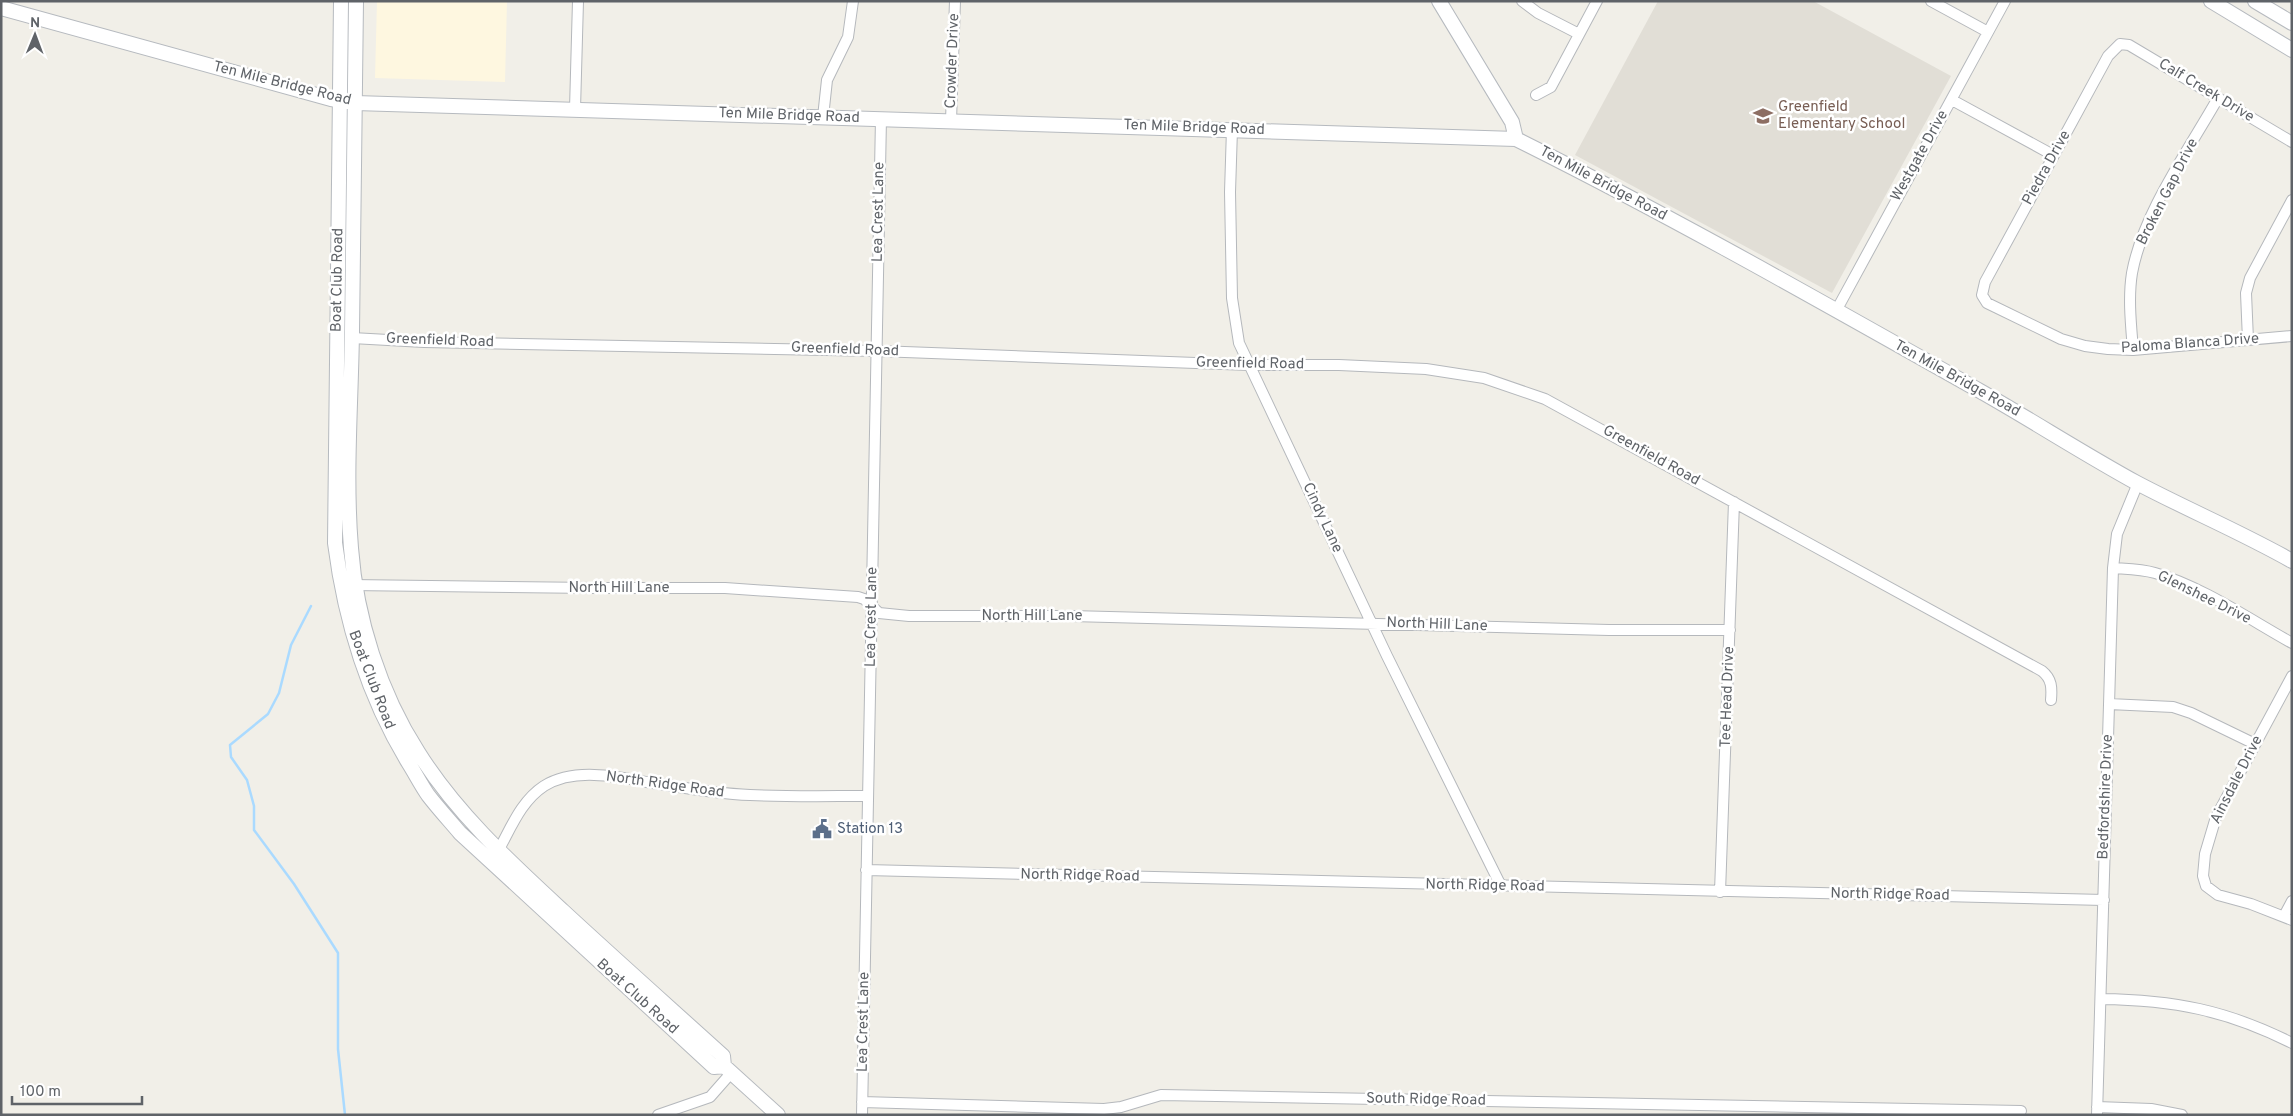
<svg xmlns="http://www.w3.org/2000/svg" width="2293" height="1116" font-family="Overpass,sans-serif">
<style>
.commercial{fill:#fef7e0}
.education{fill:#e1ded6}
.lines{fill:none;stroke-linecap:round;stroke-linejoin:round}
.stream{stroke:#aadaff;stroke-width:2.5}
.street-casing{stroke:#b5b8bc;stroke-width:12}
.secondary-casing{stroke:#b6babf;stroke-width:16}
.street{stroke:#fff;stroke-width:10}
.secondary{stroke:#fff;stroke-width:14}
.labels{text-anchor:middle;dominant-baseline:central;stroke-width:5;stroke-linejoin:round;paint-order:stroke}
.street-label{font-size:15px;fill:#5f6368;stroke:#fff}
.education-label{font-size:15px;fill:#785e54;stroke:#fff;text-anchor:start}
.service-label{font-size:15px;fill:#4e5e75;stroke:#fff;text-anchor:start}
</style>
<rect width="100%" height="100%" fill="#f1efe8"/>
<path class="commercial" d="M377,1h130l-2,81 -130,-4z"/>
<path class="education" d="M1658,1h155l138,75 -119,217 -257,-138z"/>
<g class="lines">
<path class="stream" d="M311,606l-20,39 -12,48 -11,21 -38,31 1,12 16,23 7,26v24l40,54 44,69v96l7,66"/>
<defs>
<path id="street" d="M1522,1l16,12 41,21
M1931,1l57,31
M1536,95l15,-8 46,-86
M1952,100l101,55
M575,109l3,-108
M823,117l4,-37 21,-43 5,-36
M951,121l4,-120
M1232,129l-2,63 2,106 7,45 148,313 114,230
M2292,142l-163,-97 -9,-1 -12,12 -123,226 -3,13 5,8 74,36 24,7 23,3 25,1 159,-14
M1836,311l169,-310
M352,338l72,4 454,9 371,14h90l87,4 58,9 61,21 497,272c10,8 10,17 9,29
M2248,340l-2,-47 4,-15 42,-78
M2133,350c-2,-25 -5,-52 -1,-77 11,-60 56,-122 86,-175
M2113,568c14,1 28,1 42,5 46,13 94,46 137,70
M350,585l243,3h132l133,9 6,2 15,14 30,3h162l538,14h121
M2292,676l-76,141 -11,37 -2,22 3,10 12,9 33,9 41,16
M2109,704l64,3 18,6 64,31
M498,851c13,-23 23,-50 46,-65 34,-21 79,-7 116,-2 30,5 60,10 90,11 40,2 79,1 118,1
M866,870l1238,30
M1720,892l14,-390
M2284,916l8,-15
M2101,999c73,1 125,11 191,44
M862,1102l242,7 17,-2 40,-12 860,16
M2097,1107l54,2 31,6
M658,1115l52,-18 22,-25
M862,1115l19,-997
M2097,1115l16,-547 4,-34 21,-51"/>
<path id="secondary" d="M341,1l-6,542c10,78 32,151 73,219 7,11 13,23 20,33 10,13 21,25 32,38l254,234 10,-1 54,49
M356,1c-1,110 -3,221 -4,331 -1,72 -7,144 -1,216 5,70 29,145 67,204 38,61 92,110 145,159 53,49 107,97 160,145l1,10
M1439,1l73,121 4,17
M2211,1l81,49
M2255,1l37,22
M1,8l330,91 24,4 1161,36c157,78 311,166 464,252 53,30 104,63 157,92 51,27 104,49 155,78"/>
</defs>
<use href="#street" class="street-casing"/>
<use href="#secondary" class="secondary-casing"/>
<use href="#street" class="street"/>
<use href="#secondary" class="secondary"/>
</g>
<defs>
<symbol id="school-bare" viewBox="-9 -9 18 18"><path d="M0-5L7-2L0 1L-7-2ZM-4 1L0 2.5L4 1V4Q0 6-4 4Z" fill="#8d6e63" stroke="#fff" stroke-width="2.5" paint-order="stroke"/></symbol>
<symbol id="civic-bare" viewBox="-9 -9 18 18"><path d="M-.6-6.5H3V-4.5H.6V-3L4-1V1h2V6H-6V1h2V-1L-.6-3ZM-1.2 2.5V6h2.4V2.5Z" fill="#5c6f8a" stroke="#fff" stroke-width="2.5" paint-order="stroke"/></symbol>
</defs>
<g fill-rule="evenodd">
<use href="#school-bare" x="1749" y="102" width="28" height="28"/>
<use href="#civic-bare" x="808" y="815" width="28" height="28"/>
</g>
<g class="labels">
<g class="street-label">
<text transform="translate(953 61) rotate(-88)">Crowder Drive</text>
<text transform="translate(282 84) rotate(14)">Ten Mile Bridge Road</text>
<text transform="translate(2206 91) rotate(31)">Calf Creek Drive</text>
<text transform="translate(789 116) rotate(2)">Ten Mile Bridge Road</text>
<text transform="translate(1194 128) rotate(2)">Ten Mile Bridge Road</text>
<text transform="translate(1920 156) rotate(-61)">Westgate Drive</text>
<text transform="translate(2047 168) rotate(-61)">Piedra Drive</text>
<text transform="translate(1603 184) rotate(28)">Ten Mile Bridge Road</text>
<text transform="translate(2168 192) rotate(-63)">Broken Gap Drive</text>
<text transform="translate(879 212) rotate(-89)">Lea Crest Lane</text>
<text transform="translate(338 280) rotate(-89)">Boat Club Road</text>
<text transform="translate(440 341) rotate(2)">Greenfield Road</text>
<text transform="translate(2190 344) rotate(-4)">Paloma Blanca Drive</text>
<text transform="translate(845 350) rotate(2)">Greenfield Road</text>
<text transform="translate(1250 364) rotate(1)">Greenfield Road</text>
<text transform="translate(1957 379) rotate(29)">Ten Mile Bridge Road</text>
<text transform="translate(1651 456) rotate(29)">Greenfield Road</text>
<text transform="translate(1322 518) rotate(65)">Cindy Lane</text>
<text x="619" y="588">North Hill Lane</text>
<text transform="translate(2204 598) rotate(26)">Glenshee Drive</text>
<text x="1032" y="616">North Hill Lane</text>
<text transform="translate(872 617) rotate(-89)">Lea Crest Lane</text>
<text transform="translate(1437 625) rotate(2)">North Hill Lane</text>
<text transform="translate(371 680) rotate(69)">Boat Club Road</text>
<text transform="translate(1728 697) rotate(-88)">Tee Head Drive</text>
<text transform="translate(2237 780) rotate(-63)">Ainsdale Drive</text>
<text transform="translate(665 785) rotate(8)">North Ridge Road</text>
<text transform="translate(2106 797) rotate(-88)">Bedfordshire Drive</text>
<text transform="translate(1080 876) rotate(1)">North Ridge Road</text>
<text transform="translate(1485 886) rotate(1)">North Ridge Road</text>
<text transform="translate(1890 895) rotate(1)">North Ridge Road</text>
<text transform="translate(637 997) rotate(42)">Boat Club Road</text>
<text transform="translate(864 1022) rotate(-89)">Lea Crest Lane</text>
<text transform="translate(1426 1100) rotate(1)">South Ridge Road</text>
</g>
<g class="education-label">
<text x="1778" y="107">Greenfield<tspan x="1778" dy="17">Elementary School</tspan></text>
</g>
<g class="service-label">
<text x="837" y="829">Station 13</text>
</g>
</g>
<rect width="2293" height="1116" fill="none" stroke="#5f6368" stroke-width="5"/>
<g transform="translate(35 35) rotate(1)" stroke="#ffffff" stroke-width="4" paint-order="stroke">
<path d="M0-4L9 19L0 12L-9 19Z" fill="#5f6368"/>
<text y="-8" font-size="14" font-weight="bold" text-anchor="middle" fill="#5f6368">N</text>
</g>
<path d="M12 1096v8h130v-8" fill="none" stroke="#5f6368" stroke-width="2.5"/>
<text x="20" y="1096" font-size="15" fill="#5f6368" stroke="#ffffff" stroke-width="4" paint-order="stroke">100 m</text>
</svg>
